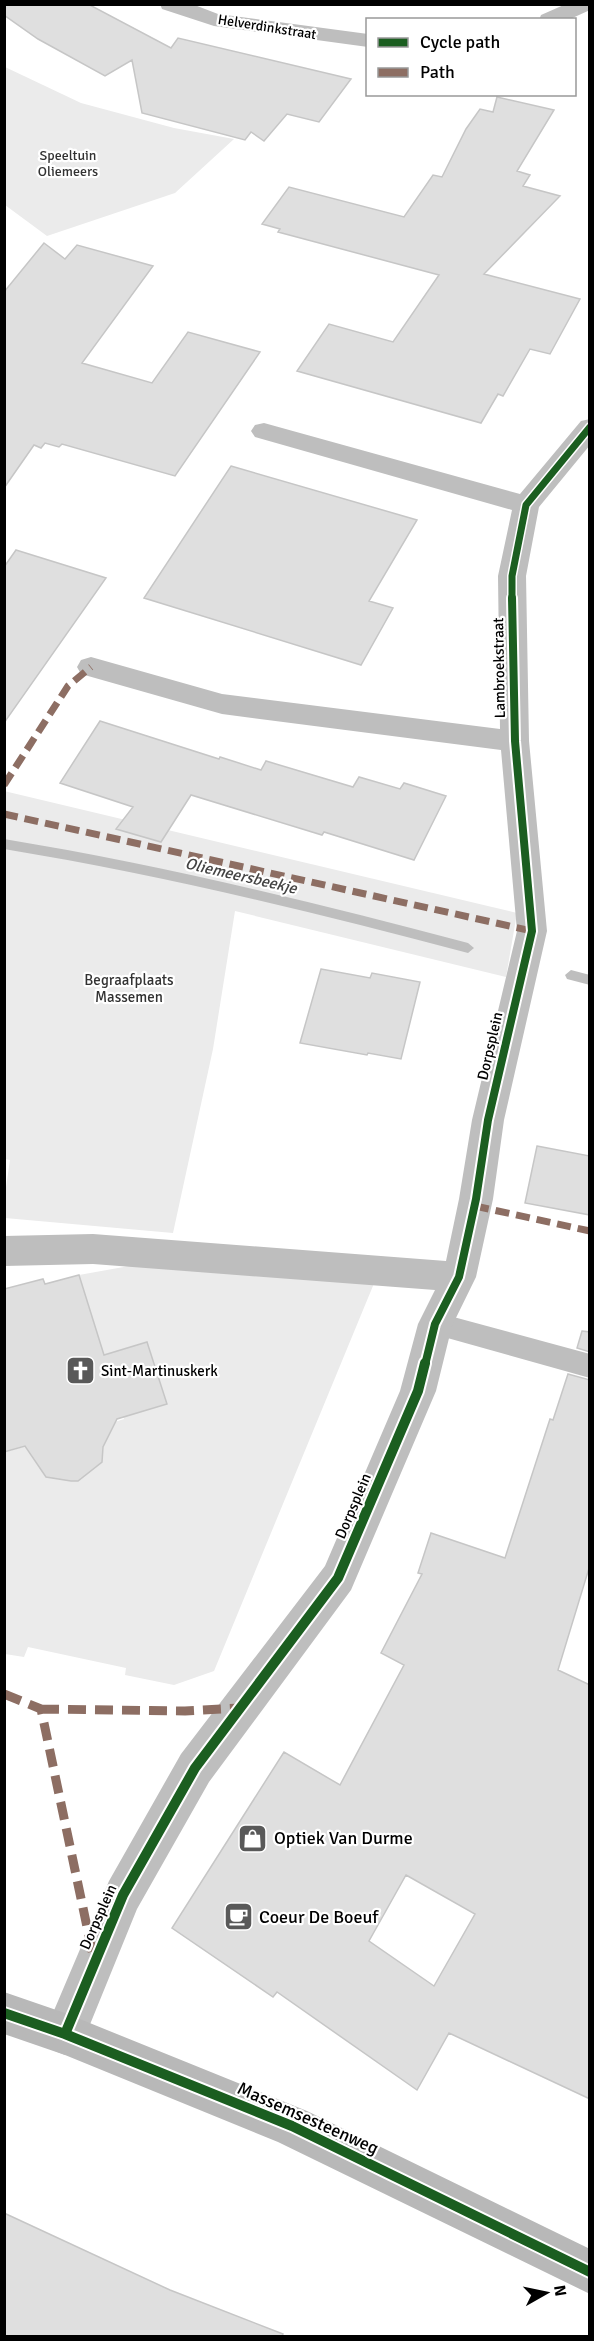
<svg xmlns="http://www.w3.org/2000/svg" width="594" height="2341" font-family="Signika,sans-serif">
<style>
.green{fill:#ebebeb}
.lines{fill:none;stroke-linecap:round;stroke-linejoin:round}
.stream{fill:#bebebe;fill-rule:evenodd}
.building{fill:#dfdfdf;stroke:#c6c6c6;stroke-width:1.5;fill-rule:evenodd}
.service{fill:#bebebe;fill-rule:evenodd}
.minor{fill:#bebebe;fill-rule:evenodd}
.secondary{fill:#b8b8b8;fill-rule:evenodd}
.quiet-far1{stroke:#8d6e63;stroke-width:7;stroke-dasharray:14 7;stroke-linecap:butt}
.quiet{stroke:#8d6e63;stroke-width:9;stroke-dasharray:18 9;stroke-linecap:butt}
.cycleway-far2-casing{stroke:#fff;stroke-width:10}
.cycleway-far1-casing{stroke:#fff;stroke-width:12}
.cycleway-casing{stroke:#fff;stroke-width:14}
.cycleway-far2{stroke:#1b5e20;stroke-width:7}
.cycleway-far1{stroke:#1b5e20;stroke-width:8}
.cycleway{stroke:#1b5e20;stroke-width:10}
.labels{text-anchor:middle;dominant-baseline:central;stroke-width:4.5;stroke-linejoin:round;paint-order:stroke}
.far-street-label{font-size:14px;fill:#000;stroke:#fff}
.far-park-label{font-size:14px;fill:#323232;stroke:#fff}
.street-label{font-size:15px;fill:#000;stroke:#fff}
.park-label{font-size:15px;fill:#323232;stroke:#fff}
.poi-label{font-size:15px;fill:#000;stroke:#fff;text-anchor:start}
.water-label{font-size:16px;font-style:italic;fill:#434343;stroke:#fff}
.near-poi-label{font-size:18px;fill:#000;stroke:#fff;text-anchor:start}
.near-street-label{font-size:18px;fill:#000;stroke:#fff}
</style>
<rect width="100%" height="100%" fill="#fff"/>
<path class="green" d="M5,67l76,36 93,25 60,11 -59,54 -128,43 -42,-31z
M4,791l513,122 -11,64 -271,-66 -22,138 -40,184 -168,-15v-24l5,-34 -6,-1z
M157,1261l218,20 -161,390 -40,14 -49,-10 1,-7 -98,-21 -4,10 -19,-3 -1,-204 2,2 30,-9 52,30 4,-3 -3,-3 4,-38 31,-10 -1,-3 43,-12 -19,-61 -43,13 -25,-81z"/>
<g class="lines">
<path class="stream" d="M4,839c157,26 311,63 464,104l6,5 -6,5c-153,-41 -307,-78 -464,-104z
M571,970l19,5v10l-23,-6 -2,-4z"/>
</g>
<path class="building" d="M4,4h84l83,44 7,-10 173,41 -32,43 -32,-8 -23,27 -13,-9 -6,8 -103,-27 -10,-53 -27,16 -67,-37 -34,-24z
M497,97l57,13 -37,61 13,4 -7,11 37,10 -76,78 96,25 -30,55 -20,-5 -27,47 -5,-2 -17,29 -184,-52 32,-47 64,18 46,-67 -161,-43 2,-3 -18,-5 27,-37 115,30 29,-42 9,2 24,-48 14,-20 13,3z
M44,243l21,16 12,-14 76,21 -71,97 70,20 36,-51 72,20 -85,124 -113,-32 -3,3 -14,-4 -4,5 -7,-3 -30,43v-196z
M231,466l186,54 -48,81 24,7 -32,57 -217,-67z
M16,550l90,28 -102,145v-156z
M100,721l119,38 1,-2 41,13 5,-9 87,26 6,-10 41,12 4,-6 42,13 -32,64 -90,-28 -2,3 -131,-40 -30,47 -45,-13 17,-22 -73,-24z
M321,969l49,9 2,-5 48,9 -19,77 -33,-6 -1,2 -67,-12z
M537,1146l53,10v59l-65,-12z
M79,1275l25,80 43,-13 20,62 -50,15 -14,28 -1,15 -24,19h-7l-25,-4 -21,-31 -21,6v-163l39,-10 2,5z
M582,1331l8,1v20l-13,-4z
M568,1374l22,6v185l-32,105 32,15v414l-141,-66 -32,57 -140,-98 -4,5 -101,-69 112,-176 56,33 64,-120 -23,-12 41,-79 -4,-1 13,-40 74,25 45,-139 3,1zM406,1875l69,39 -41,72 -65,-45z
M4,2213l166,77 113,44 -1,3h-278z"/>
<g class="lines">
<path class="service" d="M435,1312l155,42v24l-164,-46 -4,-8 4,-8z"/>
<path class="minor" d="M160,4h32l26,10 150,20v13l-154,-21 -52,-17z
M566,4h24v6l-22,10h-29l2,-5z
M590,419v26l-51,62 -13,69 3,165 18,190 -43,189 -11,79 -17,78 -24,49 -16,65 -85,199 -142,192 -72,127 -57,140 -15,6 -15,-6 -6,-15 65,-153 72,-127 144,-188 75,-175 18,-67 17,-34 -342,-26 -89,2v-30l89,-2 353,27 13,-62 13,-79 45,-189 -16,-181 -279,-36 -141,-40 -4,-7 4,-7 10,-3 131,37 278,35 -2,-153 14,-66 -257,-73 -4,-6 4,-6 9,-2 256,71 61,-73z"/>
<path class="secondary" d="M4,1992l61,21 242,98 283,138v45l-312,-152 -213,-87 -61,-21z"/>
<path class="quiet-far1" d="M4,785l64,-99 23,-19
M4,814l528,117
M475,1206l115,25"/>
<path class="quiet" d="M4,1694l37,15 53,251
M41,1709l144,2 55,-3"/>
<defs>
<path id="cycleway-far2" d="M512,600v-24l14,-71 64,-78"/>
<path id="cycleway-far1" d="M425,1365l10,-41 24,-47 17,-78 12,-79 44,-189 -17,-190 -3,-143"/>
<path id="cycleway" d="M4,2013l61,21 227,92 298,146
M65,2034l58,-139 72,-127 143,-190 80,-187 7,-28"/>
</defs>
<use href="#cycleway-far2" class="cycleway-far2-casing"/>
<use href="#cycleway-far1" class="cycleway-far1-casing"/>
<use href="#cycleway" class="cycleway-casing"/>
<use href="#cycleway-far2" class="cycleway-far2"/>
<use href="#cycleway-far1" class="cycleway-far1"/>
<use href="#cycleway" class="cycleway"/>
</g>
<defs>
<symbol id="church-square" viewBox="-11 -11 22 22"><rect x="-9" y="-9" width="18" height="18" rx="4" fill="#595959" stroke="#fff"/><path d="M-1.2-6h2.4v3.5h3.3v2.4h-3.3V6h-2.4V-.1h-3.3v-2.4h3.3Z" fill="#fff"/></symbol>
<symbol id="shop-square" viewBox="-11 -11 22 22"><rect x="-9" y="-9" width="18" height="18" rx="4" fill="#595959" stroke="#fff"/><path d="M-5-2.5h2.3a2.7 3.5 0 0 1 5.4 0H5L5.5 6h-11ZM-1.5-2.5h3a1.5 2.3 0 0 0-3 0Z" fill="#fff"/></symbol>
<symbol id="cafe-square" viewBox="-11 -11 22 22"><rect x="-9" y="-9" width="18" height="18" rx="4" fill="#595959" stroke="#fff"/><path d="M-5.5-4.5H6V0H3Q3 3.5 0 3.5H-2.5Q-5.5 3.5-5.5 0ZM3-3.2v2h1.7v-2ZM-6 4.5H4V6H-6Z" fill="#fff"/></symbol>
</defs>
<g fill-rule="evenodd">
<use href="#church-square" x="64" y="1354" width="33" height="33"/>
<use href="#shop-square" x="236" y="1822" width="33" height="33"/>
<use href="#cafe-square" x="222" y="1900" width="33" height="33"/>
</g>
<g class="labels">
<g class="far-street-label">
<text transform="translate(267 27) rotate(9)">Helverdinkstraat</text>
</g>
<g class="far-park-label">
<text x="68" y="155">Speeltuin<tspan x="68" dy="16">Oliemeers</tspan></text>
</g>
<g class="street-label">
<text transform="translate(499 668) rotate(-91)">Lambroekstraat</text>
<text transform="translate(490 1046) rotate(-77)">Dorpsplein</text>
<text transform="translate(353 1506) rotate(-67)">Dorpsplein</text>
<text transform="translate(98 1917) rotate(-66)">Dorpsplein</text>
</g>
<g class="park-label">
<text x="129" y="980">Begraafplaats<tspan x="129" dy="17">Massemen</tspan></text>
</g>
<g class="poi-label">
<text x="101" y="1371">Sint-Martinuskerk</text>
</g>
<g class="water-label">
<text transform="translate(241 876) rotate(13)">Oliemeersbeekje</text>
</g>
<g class="near-poi-label">
<text x="274" y="1838">Optiek Van Durme</text>
<text x="259" y="1917">Coeur De Boeuf</text>
</g>
<g class="near-street-label">
<text transform="translate(308 2118) rotate(24)">Massemsesteenweg</text>
</g>
</g>
<rect width="594" height="2341" fill="none" stroke="#000000" stroke-width="12"/>
<rect x="366" y="18" width="210" height="78" fill="#ffffff" stroke="#999999" stroke-width="1.5"/>
<rect x="378" y="38" width="30" height="9" fill="#1b5e20" stroke="#999999" stroke-width="1.5"/>
<text x="420" y="48" font-size="18" fill="#000000">Cycle path</text>
<rect x="378" y="68" width="30" height="9" fill="#8d6e63" stroke="#999999" stroke-width="1.5"/>
<text x="420" y="78" font-size="18" fill="#000000">Path</text>
<g transform="translate(546 2293) rotate(81)" stroke="#ffffff" stroke-width="4.5" paint-order="stroke">
<path d="M0-4.5L10 22L0 15L-10 22Z" fill="#000000"/>
<text y="-9" font-size="16" font-weight="bold" text-anchor="middle" fill="#000000">N</text>
</g>
</svg>
